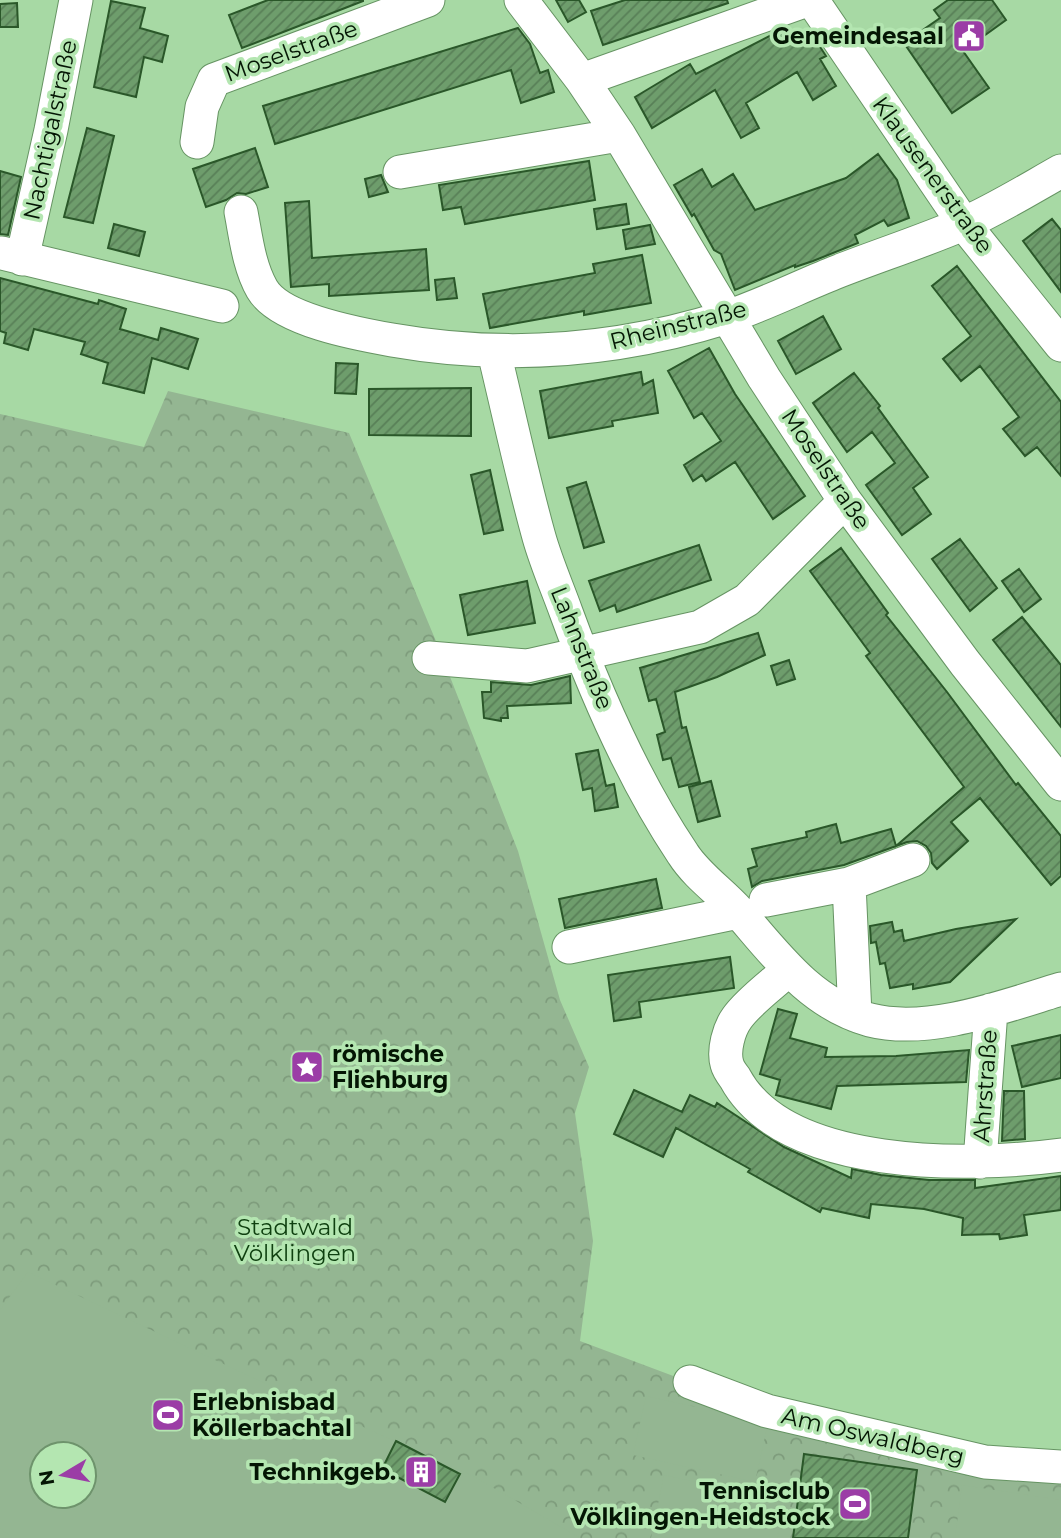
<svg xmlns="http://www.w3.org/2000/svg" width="1061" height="1538" font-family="Montserrat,sans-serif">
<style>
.park{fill:url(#park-crowns);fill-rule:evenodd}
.pitch{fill:#94b692;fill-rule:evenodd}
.building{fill:url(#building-hatch);stroke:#2a5729;stroke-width:2}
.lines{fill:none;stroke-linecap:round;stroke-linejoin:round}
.minor-casing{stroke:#669463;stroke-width:35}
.minor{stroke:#fff;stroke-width:33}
.labels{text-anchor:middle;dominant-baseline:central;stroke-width:7;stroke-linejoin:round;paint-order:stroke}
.poi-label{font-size:23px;font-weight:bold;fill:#041604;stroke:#b4e6b1;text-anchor:end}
.street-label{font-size:23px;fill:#041604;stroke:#b4e6b1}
.park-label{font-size:23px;fill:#0f4010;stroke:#b4e6b1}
</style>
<defs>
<pattern id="park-crowns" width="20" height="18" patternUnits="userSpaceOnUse" patternTransform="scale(1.75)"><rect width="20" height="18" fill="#94b692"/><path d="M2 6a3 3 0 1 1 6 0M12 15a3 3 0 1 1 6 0" fill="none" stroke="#7e9c7c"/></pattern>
<pattern id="building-hatch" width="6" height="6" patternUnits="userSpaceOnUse" patternTransform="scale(1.75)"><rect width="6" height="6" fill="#6e9d6c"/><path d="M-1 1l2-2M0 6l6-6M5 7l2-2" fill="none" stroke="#587f57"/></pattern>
</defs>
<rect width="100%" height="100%" fill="#a7d9a4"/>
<path class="park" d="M168,391l181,42 89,213 80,205 42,149 29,67 -14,46 18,128 -13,100 187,70 294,56v71h-1061v-1124l144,33zM42,1454h42v42h-42z"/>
<path class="pitch" d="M28,1272l221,104 224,100 107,62h-568l-12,-10v-218zM42,1454h42v42h-42z
M646,1396l122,27 -13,59 -122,-27z
M664,1475l121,26 -8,37h-126z
M962,1485l99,15v38h-106z"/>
<path class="building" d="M268,0h95v1l-121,47 -13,-33z
M556,0h23l7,12 -18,10z
M625,0h102l1,3 -125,42 -12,-34z
M948,0h44l14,20 -43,31 26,37 -37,25 -48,-70 36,-25 -6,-8z
M111,1l34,7 -5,20 28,8 -6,26 -18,-5 -8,40 -42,-10z
M17,3l1,24h-18v-23z
M518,28l12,16 10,29 8,-3 6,22 -33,11 -10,-33 -236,74 -12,-38z
M785,28l10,18 18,-10 13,20 -6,3 16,27 -23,14 -16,-28 -51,31 13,25 -18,10 -26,-48 -63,38 -17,-31 55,-33 6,10z
M87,128l27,8 -21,87 -29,-6z
M255,148l13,39 -22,7 -9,-1 -11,7 -20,7 -13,-38z
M878,154l19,26 12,38 -21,8 -4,-6 -29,15 3,8 -45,18 -18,6v-2l-60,25 -14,-36 -7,-4 -20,-36 -2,2 -18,-31 28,-16 10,18 21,-13 22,36 91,-32z
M589,161l6,39 -130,24 -4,-17 -18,3 -4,-25z
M0,171l21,6 -13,58 -8,-1z
M381,175l7,17 -19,5 -4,-18z
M309,201l3,57 114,-9 3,41 -100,6v-12l-38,3 -6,-84z
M626,204l3,20 -32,5 -3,-20z
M1052,219l9,11v62l-38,-51z
M114,224l31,8 -6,24 -31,-8z
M650,225l5,19 -29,5 -3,-19z
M642,255l9,48 -67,12v-4l-94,17 -7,-34 112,-21 -2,-9z
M957,266l104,136v74l-24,-29 -12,9 -22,-27 16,-12 -39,-51 -19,15 -18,-22 28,-23 -39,-50z
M0,278l98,26 1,-4 27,9 -6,20 38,11 3,-12 37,11 -10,30 -36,-11 -8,35 -41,-10 5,-20 -27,-9 4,-12 -51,-13 -6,21 -24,-7 2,-10 -6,-2z
M454,278l3,20 -20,2 -2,-20z
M823,316l18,33 -45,25 -18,-33z
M709,348l26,46 70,102 -32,23 -38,-57 -29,19 -4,-6 -9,6 -9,-16 37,-24 -19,-28 -8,5 -26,-47z
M336,363l22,1 -2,30 -21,-1z
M641,372l2,13 10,-5 5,33 -46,8 1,5 -64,12 -9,-47z
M854,373l26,33 -2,2 50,69 -15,11 18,26 -29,21 -36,-50 29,-22 -23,-31 -25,20 -34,-49z
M471,388v48l-102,-1v-46z
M490,470l13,60 -19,4 -13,-59z
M586,482l18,60 -20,6 -17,-60z
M960,539l37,49 -27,23 -38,-52z
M699,545l12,35 -94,32 -2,-7 -15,6 -11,-30z
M841,548l47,65 -2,2 61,77 69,93 2,-2 43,53v40l-10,9 -71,-87 -29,24 17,19 -31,28 -5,-6 -1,-10 -5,-7 -9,-5 -10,1 -63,23 -82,16 -10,6 -4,-18 9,-3 -5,-17 55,-12 -1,-5 30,-8 5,19 50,-14 5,17 68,-59 -98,-131 4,-3 -60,-82z
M1019,569l22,30 -17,13 -22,-31z
M527,581l8,42 -67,12 -8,-40z
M1022,617l39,48v62l-68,-87z
M758,633l7,22 -48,22 -42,15 7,36 4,-1 14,55 -21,5 -8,-29 -8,2 -6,-25 8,-3 -9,-33 -7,2 -9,-33z
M789,660l6,19 -18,6 -6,-19z
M570,676l1,27 -64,3 1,12h-7v3l-17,-3 -2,-26h9v-10l40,3z
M598,750l8,36 8,-2 4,23 -23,4 -3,-23 -9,2 -7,-36z
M711,781l9,35 -22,6 -9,-35z
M656,879l6,29 -97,20 -6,-29z
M1016,919l-66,63 -37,7v-5l-23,4 -5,-25 -5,1 -4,-22 -5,1 -1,-17 22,-4 2,10 8,-2 2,11 52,-12z
M730,957l4,31 -95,14 2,15 -27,4 -6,-46z
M778,1009l19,5 -7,24 37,10 -2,9 71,-1 73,-6 -3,32 -129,4 -6,23 -55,-14 4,-15 -20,-6z
M1061,1035v43l-39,9 -10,-41z
M634,1090l48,22 8,-17 25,12 2,-4 67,44 67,31 1,-9 29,6 48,5h46v8l86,-12v34l-37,5 3,20 -27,4 -1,-5 -37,1 1,-17 -39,-9 -53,-5 -2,14 -47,-10 -2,4 -72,-40 2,-3 -74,-41 -13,29 -49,-23z
M1004,1091h20l1,48 -23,2z
M396,1441l64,33 -15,28 -63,-33z
M804,1454l113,16 -9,68h-115z"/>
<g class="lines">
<defs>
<path id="minor" d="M521,0l61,80 37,55 145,243 81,123 120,162 96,121
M812,0l152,224 97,121
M582,80l225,-80
M197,142l5,-35 12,-27 214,-80
M400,172l219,-37
M241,212c5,26 8,54 21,77 18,31 96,45 130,51 114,20 224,12 335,-23 36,-12 72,-30 107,-44 43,-17 87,-31 129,-49 34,-15 66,-35 98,-53
M2,253l220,53
M22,259l29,-129 25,-130
M494,352c15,62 28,124 45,185 7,25 18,50 27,75 30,82 68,169 117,242 14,22 38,38 55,57 38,44 73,93 132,109 59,15 135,-14 191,-31
M429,658l98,8 173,-39 47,-27 98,-99
M849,884l6,131
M766,900l83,-16 64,-24
M569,947l169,-35
M788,970c-15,14 -39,31 -51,48 -8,11 -14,32 -10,46 1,4 5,10 8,14 50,93 235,89 326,77
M980,1162l11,-152
M690,1382l77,29 218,51 76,5"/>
</defs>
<use href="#minor" class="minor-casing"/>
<use href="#minor" class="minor"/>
</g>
<defs>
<symbol id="civic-square" viewBox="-11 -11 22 22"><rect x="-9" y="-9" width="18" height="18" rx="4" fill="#9b3da6" stroke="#b4e6b1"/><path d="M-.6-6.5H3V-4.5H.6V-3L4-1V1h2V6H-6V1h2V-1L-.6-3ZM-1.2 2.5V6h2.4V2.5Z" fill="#fff"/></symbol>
<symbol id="sight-square" viewBox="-11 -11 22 22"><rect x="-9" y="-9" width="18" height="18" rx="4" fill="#9b3da6" stroke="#b4e6b1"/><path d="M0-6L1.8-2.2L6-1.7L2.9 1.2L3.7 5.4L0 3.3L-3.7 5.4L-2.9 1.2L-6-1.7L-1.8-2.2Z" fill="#fff"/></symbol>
<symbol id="stadium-square" viewBox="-11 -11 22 22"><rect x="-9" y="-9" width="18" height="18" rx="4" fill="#9b3da6" stroke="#b4e6b1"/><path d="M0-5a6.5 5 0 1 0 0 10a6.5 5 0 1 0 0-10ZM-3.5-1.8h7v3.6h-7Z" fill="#fff"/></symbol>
<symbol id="building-square" viewBox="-11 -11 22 22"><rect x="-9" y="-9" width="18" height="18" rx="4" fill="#9b3da6" stroke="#b4e6b1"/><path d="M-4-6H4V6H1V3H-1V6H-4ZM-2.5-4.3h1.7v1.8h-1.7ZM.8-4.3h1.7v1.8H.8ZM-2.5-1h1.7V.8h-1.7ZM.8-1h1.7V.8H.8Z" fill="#fff"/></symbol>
</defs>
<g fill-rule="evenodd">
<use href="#civic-square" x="950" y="17" width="38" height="38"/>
<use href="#sight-square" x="288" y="1048" width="38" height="38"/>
<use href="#stadium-square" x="149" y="1396" width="38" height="38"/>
<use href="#building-square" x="402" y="1453" width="38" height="38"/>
<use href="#stadium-square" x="836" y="1485" width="38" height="38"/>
</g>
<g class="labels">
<g class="poi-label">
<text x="944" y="36">Gemeindesaal</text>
<text x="332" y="1054" text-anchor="start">römische<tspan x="332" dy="26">Fliehburg</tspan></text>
<text x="192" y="1402" text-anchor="start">Erlebnisbad<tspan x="192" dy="26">Köllerbachtal</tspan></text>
<text x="396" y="1472">Technikgeb.</text>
<text x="830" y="1491">Tennisclub<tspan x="830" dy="26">Völklingen-Heidstock</tspan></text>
</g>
<g class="street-label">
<text transform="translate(291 51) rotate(-20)">Moselstraße</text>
<text transform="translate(50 130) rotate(-78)">Nachtigalstraße</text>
<text transform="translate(933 175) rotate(54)">Klausenerstraße</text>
<text transform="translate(678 325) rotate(-14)">Rheinstraße</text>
<text transform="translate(826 469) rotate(56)">Moselstraße</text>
<text transform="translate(582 648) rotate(68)">Lahnstraße</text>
<text transform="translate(985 1086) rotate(-86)">Ahrstraße</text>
<text transform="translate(873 1436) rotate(13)">Am Oswaldberg</text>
</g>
<g class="park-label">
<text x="295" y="1227">Stadtwald<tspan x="295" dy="26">Völklingen</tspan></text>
</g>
</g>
<g transform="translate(63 1475) rotate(260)"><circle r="33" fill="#b4e6b1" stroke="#6e936c" stroke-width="2"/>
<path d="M0-5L12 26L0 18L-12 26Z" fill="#9b3da6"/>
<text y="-10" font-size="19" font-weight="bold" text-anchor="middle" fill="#041604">N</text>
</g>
</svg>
